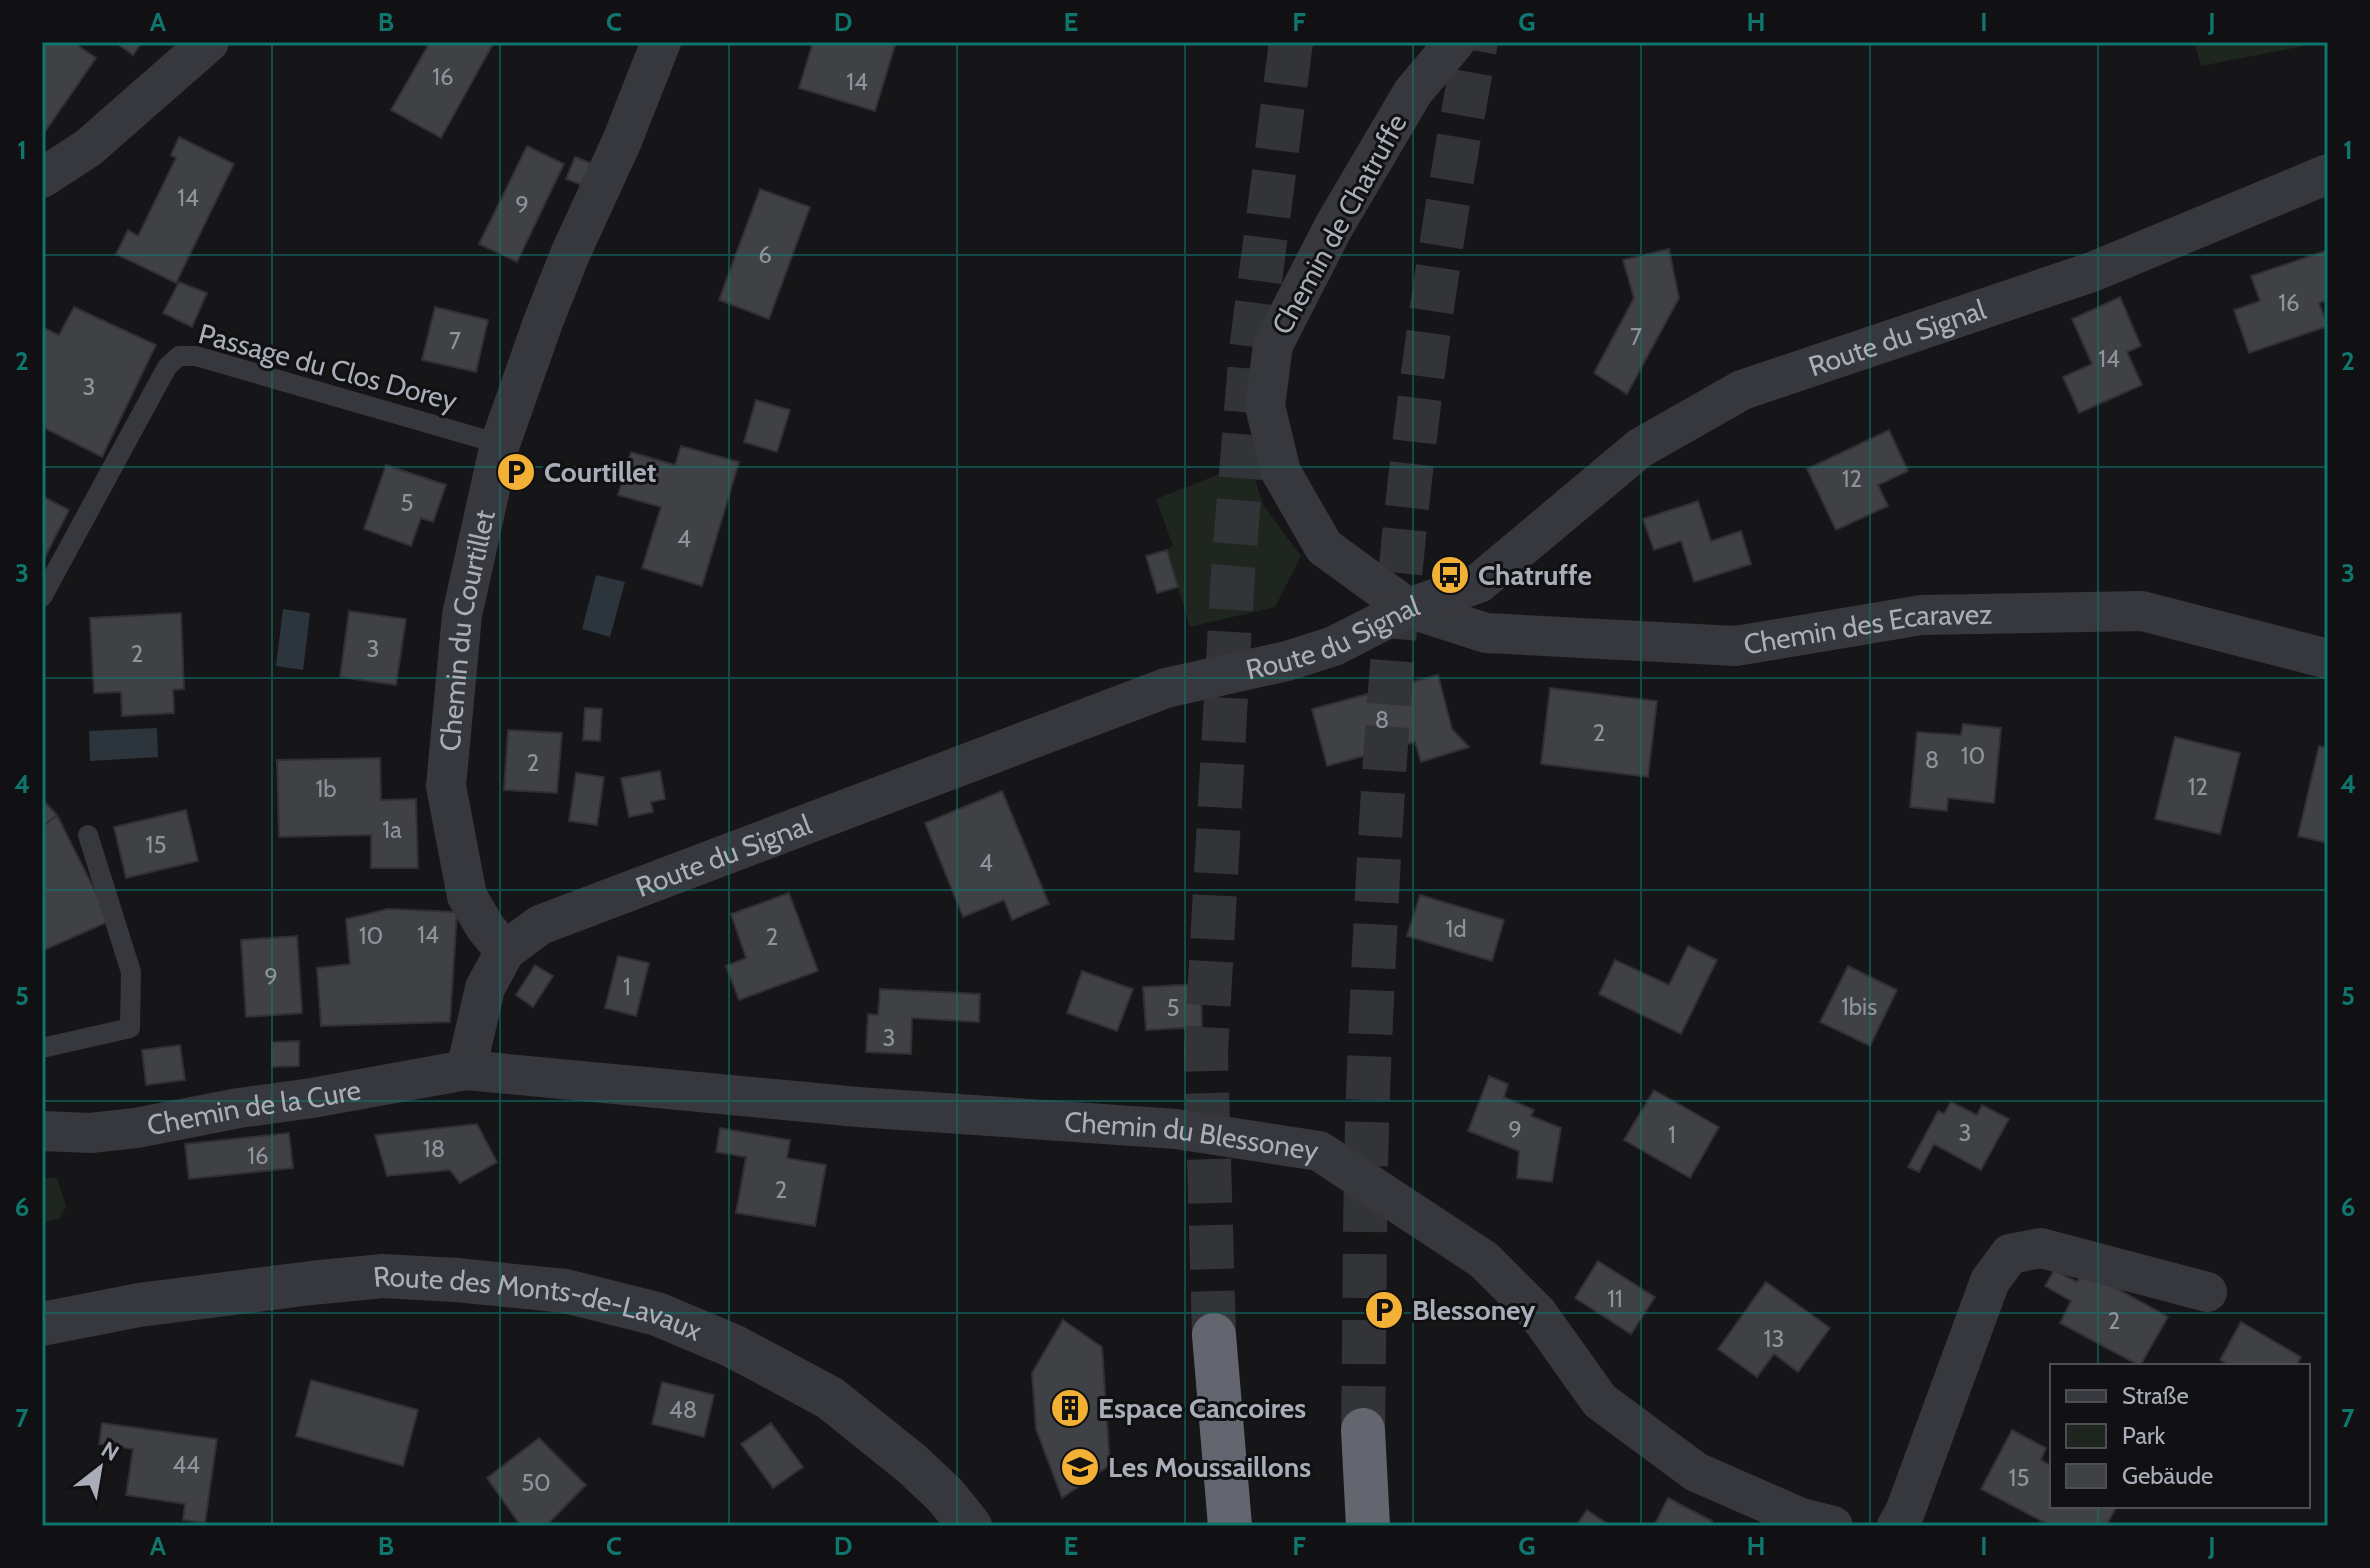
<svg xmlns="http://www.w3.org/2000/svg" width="2370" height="1568" font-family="Cabin,sans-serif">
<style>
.green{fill:#1e261f}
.water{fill:#2c353c}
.building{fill:#404145;stroke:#303034;stroke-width:2}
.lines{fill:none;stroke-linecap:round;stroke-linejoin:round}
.motorway-tunnel{stroke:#333438;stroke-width:44;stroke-dasharray:44 22;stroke-linecap:butt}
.service{stroke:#37383d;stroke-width:20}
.minor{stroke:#37383d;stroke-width:40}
.tertiary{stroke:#37383d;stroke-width:44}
.motorway{stroke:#63666e;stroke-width:44}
.grid{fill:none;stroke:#0f766e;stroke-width:2;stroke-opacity:0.55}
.labels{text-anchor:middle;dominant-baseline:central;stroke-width:6;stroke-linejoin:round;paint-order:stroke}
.number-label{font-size:24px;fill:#8e929b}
.street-label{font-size:28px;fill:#a8adb8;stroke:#111113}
.poi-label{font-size:28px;font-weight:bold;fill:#a8adb8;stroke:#111113;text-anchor:start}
.neatline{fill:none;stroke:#0f766e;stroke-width:3}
.grid-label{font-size:26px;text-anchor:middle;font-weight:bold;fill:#0f766e}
</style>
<rect width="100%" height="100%" fill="#161618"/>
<path class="green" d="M2194,42h130l-123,24z
M1250,462l13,43 38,51 -26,51 -85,20 -23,-77 6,-4 -17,-47z
M42,1178h15l9,28 -7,13 -17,3z"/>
<path class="water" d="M596,575l29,7 -15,55 -28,-8z
M283,609l27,4 -7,57 -27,-4z
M157,728l1,29 -68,4 -1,-30z"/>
<path class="building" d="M42,42h31l23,16 -54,78z
M115,42h27l-9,13z
M430,42h64l-53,96 -50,-28z
M813,42h83l-21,69 -76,-23z
M179,137l55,27 -58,119 -60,-29 12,-24 10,6 38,-78 -5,-3z
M527,146l37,18 -47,98 -38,-18z
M575,157l16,6 -9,22 -16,-6z
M760,189l50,18 -41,112 -50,-19z
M1669,249l10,49 -52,96 -33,-21 40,-75 -11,-38z
M2328,250v50l-9,3 9,23 -79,27 -15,-43 26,-9 -9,-25z
M179,282l28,11 -15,34 -29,-14z
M2120,297l21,49 -14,6 15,33 -63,28 -16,-36 29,-13 -20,-45z
M74,307l82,38 -54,112 -60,-30v-100l17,8z
M435,307l53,13 -12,52 -54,-12z
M756,400l34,10 -13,42 -33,-10z
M1889,430l19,41 -30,14 10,21 -52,24 -29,-61z
M681,446l58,16 -37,124 -60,-18 19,-61 -43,-12 13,-43 44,13z
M386,465l60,20 -13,37 -12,-4 -10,28 -47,-17z
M42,496l27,14 -27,53z
M1698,501l13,40 30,-10 10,33 -57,18 -13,-41 -27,9 -11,-31z
M1167,550l11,37 -21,6 -11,-37z
M349,611l57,8 -10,66 -56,-8z
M181,613l3,76 -11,1 1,23 -52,3 -1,-24 -27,1 -4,-75z
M1438,675l14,54 17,18 -48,15 -6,-20 -88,24 -15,-57z
M1550,688l107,13 -9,76 -107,-13z
M585,708l17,1 -2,32 -17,-1z
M1963,724l38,4 -7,75 -46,-5 -1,13 -37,-4 7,-75 44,3z
M508,730l54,3 -5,60 -53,-3z
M2175,737l65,16 -20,81 -65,-15z
M2319,746l9,2v95l-30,-7z
M380,758l1,42 35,-1 2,69h-47v-33l-92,2 -2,-77z
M660,771l5,28 -14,3 2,10 -24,5 -8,-39z
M576,773l28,4 -7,48 -28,-4z
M1002,791l47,113 -37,16 -8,-20 -41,17 -38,-94z
M42,799l15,16 -15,12z
M186,810l12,51 -72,17 -12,-51z
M57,815l53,106 -68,30v-124z
M789,893l29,78 -79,29 -13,-34 20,-8 -15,-44z
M1420,895l84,25 -12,41 -85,-25z
M388,909l69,3 -7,110 -129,4 -4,-58 33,-4 -4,-45z
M297,936l5,77 -56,4 -5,-77z
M1688,946l29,14 -36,74 -82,-40 16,-34 54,25z
M618,956l31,7 -13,53 -31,-8z
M535,965l18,11 -20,31 -17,-12z
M1848,966l49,24 -27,56 -50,-24z
M1082,971l51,18 -16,42 -50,-18z
M1201,984l1,43 -56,3 -3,-43z
M880,989l100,5 -1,28 -67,-4 -1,36 -45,-2 2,-38 10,1z
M299,1041v25l-27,1v-25z
M180,1045l5,35 -39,5 -4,-35z
M1489,1076l19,8 -4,13 30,13 -3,6 30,12 -9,54 -35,-4 2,-27 -51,-20z
M1654,1090l65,37 -29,51 -66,-38z
M1951,1102l26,13 5,-10 27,14 -28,51 -47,-26 -15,28 -11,-5 30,-56 6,3z
M477,1124l20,38 -37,21 -10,-13 -63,6 -12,-41z
M720,1128l70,12 -3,18 39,7 -11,61 -79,-13 10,-56 -30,-5z
M289,1133l4,35 -104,11 -4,-35z
M1598,1261l57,36 -24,37 -56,-36z
M2054,1270l23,12 7,-12 84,47 -28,49 -80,-43 11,-22 -26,-15z
M1766,1282l64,46 -32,44 -24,-18 -17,23 -39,-28z
M1063,1320l39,27 8,118 -48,33 -26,-69 -4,-56z
M2241,1322l60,35 -5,9h-66l-10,-6z
M311,1380l107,30 -15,56 -107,-30z
M662,1382l52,13 -10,42 -52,-13z
M102,1423l115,16 -12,84 -22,-3 2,-16 -59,-9 7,-46 -34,-5z
M771,1423l32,44 -30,21 -32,-44z
M2012,1430l34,18 -5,12 11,6v40h65l-11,20h-55l-70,-37z
M539,1438l47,47 -40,41h-25l-34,-48z
M1668,1498l44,23 -3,5h-55z
M1587,1510l21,14 -1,2h-31z"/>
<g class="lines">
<path class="motorway-tunnel" d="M1214,1335l-8,-283 27,-480 18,-222 40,-308
M1363,1430c2,-121 1,-243 6,-364 7,-163 15,-327 31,-490 17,-180 43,-357 76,-534"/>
<path class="service" d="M42,597l125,-230 12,-11h17l304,88
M42,1048l88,-20 1,-56 -43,-137"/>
<g class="minor">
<path id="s1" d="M1455,42l-42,50 -79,134 -61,119 -8,61 16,66 43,75 84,61 78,25 250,13 185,-31 221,-4 186,48"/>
<path d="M42,178l46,-30 121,-106"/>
<path id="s2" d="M505,951l-20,-24 -18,-31 -21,-110 16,-171 38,-171 43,-122 28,-70 51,-111 39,-99"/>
<path id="s3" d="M466,1070l19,-82 20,-37 35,-26 626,-237 121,-27 47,-15 74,-38 71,-25 161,-135 102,-58 350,-118 236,-98"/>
<path id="s4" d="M42,1131l48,2 46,-5 103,-20 73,-10 154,-28 392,37 318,22 143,22 165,109 54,54 62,87 96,71 105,46 32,8"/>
<path d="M1897,1526l8,-14 85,-231 20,-27 31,-6 166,44"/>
</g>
<path class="tertiary" id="s5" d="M42,1324l97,-19 172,-22 72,-7 73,4 109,11 92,23 76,32 97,52 82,66 33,31 25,31"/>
<path class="motorway" d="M1214,1335l16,191
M1363,1430l5,96"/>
</g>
<path class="grid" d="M272,42v1484M500,42v1484M729,42v1484M957,42v1484M1185,42v1484M1413,42v1484M1641,42v1484M1870,42v1484M2098,42v1324M42,255h2286M42,467h2286M42,678h2286M42,890h2286M42,1101h2286M42,1313h2286M2098,1506v20"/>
<defs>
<symbol id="parking-disc" viewBox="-11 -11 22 22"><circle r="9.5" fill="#f2b134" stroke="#111113"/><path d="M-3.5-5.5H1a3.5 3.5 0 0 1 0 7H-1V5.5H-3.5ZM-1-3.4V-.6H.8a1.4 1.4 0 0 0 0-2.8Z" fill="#111"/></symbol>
<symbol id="bus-disc" viewBox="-11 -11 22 22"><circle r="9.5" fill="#f2b134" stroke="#111113"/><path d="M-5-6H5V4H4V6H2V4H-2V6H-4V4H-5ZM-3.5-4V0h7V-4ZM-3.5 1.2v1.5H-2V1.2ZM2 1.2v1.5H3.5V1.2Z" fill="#111"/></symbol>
<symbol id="building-disc" viewBox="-11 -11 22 22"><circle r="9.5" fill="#f2b134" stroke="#111113"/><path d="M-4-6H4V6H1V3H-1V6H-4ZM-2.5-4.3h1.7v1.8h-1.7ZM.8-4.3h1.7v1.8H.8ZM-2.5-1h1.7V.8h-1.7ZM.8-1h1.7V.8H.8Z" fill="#111"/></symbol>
<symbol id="school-disc" viewBox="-11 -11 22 22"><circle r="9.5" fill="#f2b134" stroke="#111113"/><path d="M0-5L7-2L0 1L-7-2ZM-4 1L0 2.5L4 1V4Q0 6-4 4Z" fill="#111"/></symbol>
</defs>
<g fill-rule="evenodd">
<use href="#parking-disc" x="494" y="450" width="44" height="44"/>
<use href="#bus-disc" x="1428" y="553" width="44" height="44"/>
<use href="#parking-disc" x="1362" y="1288" width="44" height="44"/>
<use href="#building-disc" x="1048" y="1386" width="44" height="44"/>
<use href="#school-disc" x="1058" y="1445" width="44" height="44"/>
</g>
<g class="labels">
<g class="number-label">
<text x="443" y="76">16</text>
<text x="857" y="81">14</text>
<text x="188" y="197">14</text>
<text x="522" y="204">9</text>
<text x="765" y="254">6</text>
<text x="2289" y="302">16</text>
<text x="1636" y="336">7</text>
<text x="455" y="340">7</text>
<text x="2109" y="358">14</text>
<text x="89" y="386">3</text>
<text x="1852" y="478">12</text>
<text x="407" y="502">5</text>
<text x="684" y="538">4</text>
<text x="373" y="648">3</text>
<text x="137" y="653">2</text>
<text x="1382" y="719">8</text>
<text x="1599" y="732">2</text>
<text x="1973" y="755">10</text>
<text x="1932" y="759">8</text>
<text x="533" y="762">2</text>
<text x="2198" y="786">12</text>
<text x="326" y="788">1b</text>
<text x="392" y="829">1a</text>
<text x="156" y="844">15</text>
<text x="986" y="862">4</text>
<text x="1456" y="928">1d</text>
<text x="428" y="934">14</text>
<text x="371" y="935">10</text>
<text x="772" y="936">2</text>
<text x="271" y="976">9</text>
<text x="627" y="986">1</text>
<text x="1859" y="1006">1bis</text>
<text x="1173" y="1007">5</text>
<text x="889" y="1037">3</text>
<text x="1515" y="1129">9</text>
<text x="1965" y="1132">3</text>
<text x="1672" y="1134">1</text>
<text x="434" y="1148">18</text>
<text x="258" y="1155">16</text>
<text x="781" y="1189">2</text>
<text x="1615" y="1298">11</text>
<text x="2114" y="1320">2</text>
<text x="1774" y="1338">13</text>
<text x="683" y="1409">48</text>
<text x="186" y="1464">44</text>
<text x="2019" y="1477">15</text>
<text x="536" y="1482">50</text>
</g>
<g class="street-label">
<text transform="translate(1339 224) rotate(-61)">Chemin de Chatruffe</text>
<text stroke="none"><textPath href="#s3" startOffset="1662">Route du Signal</textPath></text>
<text transform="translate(328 367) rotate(15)">Passage du Clos Dorey</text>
<text stroke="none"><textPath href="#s1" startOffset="1140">Chemin des Ecaravez</textPath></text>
<text stroke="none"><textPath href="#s2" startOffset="336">Chemin du Courtillet</textPath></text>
<text stroke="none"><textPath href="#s3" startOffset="1014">Route du Signal</textPath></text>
<text stroke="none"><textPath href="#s3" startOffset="366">Route du Signal</textPath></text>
<text stroke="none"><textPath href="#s4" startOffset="214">Chemin de la Cure</textPath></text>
<text stroke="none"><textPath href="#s4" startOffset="1158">Chemin du Blessoney</textPath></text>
<text stroke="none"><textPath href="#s5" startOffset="502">Route des Monts-de-Lavaux</textPath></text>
</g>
<g class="poi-label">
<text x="544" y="472">Courtillet</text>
<text x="1478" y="575">Chatruffe</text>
<text x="1412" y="1310">Blessoney</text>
<text x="1098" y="1408">Espace Cancoires</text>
<text x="1108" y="1467">Les Moussaillons</text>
</g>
</g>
<rect width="2370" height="1568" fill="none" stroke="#111113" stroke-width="88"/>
<rect x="2050" y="1364" width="260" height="144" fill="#111113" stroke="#4d4f55" stroke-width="2"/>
<rect x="2066" y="1390" width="40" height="12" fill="#37383d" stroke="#4d4f55" stroke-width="2"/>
<text x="2122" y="1404" font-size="24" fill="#a8adb8">Straße</text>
<rect x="2066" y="1424" width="40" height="24" fill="#1e261f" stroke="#4d4f55" stroke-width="2"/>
<text x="2122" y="1444" font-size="24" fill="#a8adb8">Park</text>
<rect x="2066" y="1464" width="40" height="24" fill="#404145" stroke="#4d4f55" stroke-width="2"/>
<text x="2122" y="1484" font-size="24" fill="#a8adb8">Gebäude</text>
<g transform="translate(100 1468) rotate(31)" stroke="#111113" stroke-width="6" paint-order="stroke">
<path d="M0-6L14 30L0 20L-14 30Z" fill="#a8adb8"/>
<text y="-12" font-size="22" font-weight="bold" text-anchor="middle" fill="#a8adb8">N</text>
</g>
<rect x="44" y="44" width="2282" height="1480" class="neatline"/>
<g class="grid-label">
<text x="158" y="31">A</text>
<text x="386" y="31">B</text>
<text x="614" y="31">C</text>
<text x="843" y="31">D</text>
<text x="1071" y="31">E</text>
<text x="1299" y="31">F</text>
<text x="1527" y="31">G</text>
<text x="1756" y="31">H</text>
<text x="1984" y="31">I</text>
<text x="2212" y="31">J</text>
<text x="22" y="159">1</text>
<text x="2348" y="159">1</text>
<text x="22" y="370">2</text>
<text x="2348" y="370">2</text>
<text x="22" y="582">3</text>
<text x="2348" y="582">3</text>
<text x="22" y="793">4</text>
<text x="2348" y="793">4</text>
<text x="22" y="1005">5</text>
<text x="2348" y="1005">5</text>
<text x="22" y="1216">6</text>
<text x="2348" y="1216">6</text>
<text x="22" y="1427">7</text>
<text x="2348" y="1427">7</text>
<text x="158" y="1555">A</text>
<text x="386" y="1555">B</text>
<text x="614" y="1555">C</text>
<text x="843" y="1555">D</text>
<text x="1071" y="1555">E</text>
<text x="1299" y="1555">F</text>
<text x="1527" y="1555">G</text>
<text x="1756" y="1555">H</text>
<text x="1984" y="1555">I</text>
<text x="2212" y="1555">J</text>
</g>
</svg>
